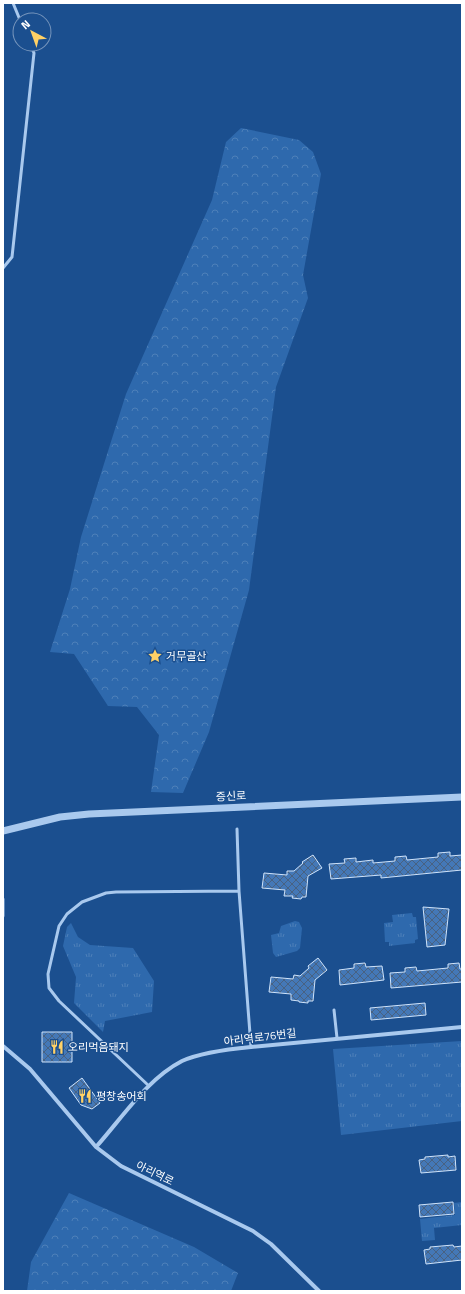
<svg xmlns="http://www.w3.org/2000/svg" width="465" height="1294" font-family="'Titillium Web','Noto Sans KR',sans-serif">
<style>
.forest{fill:url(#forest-crowns)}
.park{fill:url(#park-tufts)}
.building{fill:url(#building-cross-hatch);stroke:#cfe3fa}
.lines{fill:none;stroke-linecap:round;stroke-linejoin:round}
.service{stroke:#a9c9ee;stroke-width:3}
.minor{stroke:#a9c9ee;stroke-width:4}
.tertiary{stroke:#a9c9ee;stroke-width:7}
.labels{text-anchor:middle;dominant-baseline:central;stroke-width:3;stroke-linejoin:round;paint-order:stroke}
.poi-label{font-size:11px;fill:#fff;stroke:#1b4f8f;text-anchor:start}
.street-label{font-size:11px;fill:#fff;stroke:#1b4f8f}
</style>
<defs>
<pattern id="forest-crowns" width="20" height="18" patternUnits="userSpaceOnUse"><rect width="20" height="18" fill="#2e69ad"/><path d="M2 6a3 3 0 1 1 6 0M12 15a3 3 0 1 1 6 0" fill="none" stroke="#4d80b9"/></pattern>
<pattern id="park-tufts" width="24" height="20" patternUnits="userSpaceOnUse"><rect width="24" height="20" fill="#2e69ad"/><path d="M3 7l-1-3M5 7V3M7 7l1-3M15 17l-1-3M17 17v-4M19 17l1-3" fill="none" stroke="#4d80b9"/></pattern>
<pattern id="building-cross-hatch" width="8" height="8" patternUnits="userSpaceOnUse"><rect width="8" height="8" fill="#4478b7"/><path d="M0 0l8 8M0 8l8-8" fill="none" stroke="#486282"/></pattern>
</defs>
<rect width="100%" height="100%" fill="#1b4f8f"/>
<path class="forest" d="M241,128l58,12 14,12 8,22 -18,101 5,23 -32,89 -27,203 -40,142 -26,61 -32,-1 8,-57 -22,-28 -29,-1 -34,-52 -24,-2 20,-63 11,-52 45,-143 86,-194 14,-58z
M69,1193l125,54 44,26 -7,18h-204l4,-29z"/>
<path class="park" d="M412,913l1,4h3l2,22 -3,1v3l-26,3v-4h-4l-1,-19 9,-1 -1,-7z
M295,921l4,1 3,6 -2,20 -3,3 -21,6 -3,-4 -2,-18 8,-2 2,-7z
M71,923l7,14 12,8 43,3 21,33 -2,31 -47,9 -2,11 -29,-29 2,-26 -13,-31 4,-19z
M462,1041v80l-121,14 -8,-86z
M462,1202v23l-28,3 1,12 -13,1 -2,-22 35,-4 -1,-12z"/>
<path class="building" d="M450,852v4l12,-1v15l-81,8v-3l-50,4 -2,-15 16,-1 -1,-4 12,-1v4l17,-2v3l22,-2v-4l11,-1 1,4 31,-3v-4z
M313,855l9,13 -14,8 -2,21h-4l-1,2 -9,-1 1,-2h-9l1,-6 -23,-2 2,-15 23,2v-4h7l9,-8 -1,-1z
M423,907l26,2 -4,36 -18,2z
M318,958l9,12 -12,10 -2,21h-5v2l-9,-1v-1l-8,-1v-6l-22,-2 2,-15 22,2 1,-4 6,1 9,-8 -1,-2z
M365,963l1,4 16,-1 2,14 -44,5 -1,-15 15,-2v-4z
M459,963l1,6h2v13l-71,6 -1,-15 15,-1v-4l11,-1 1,4 31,-3v-4z
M425,1003l1,12 -55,5 -1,-12z
M42,1032h30v30h-30z
M82,1078l18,25 -8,6 -11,-4 -12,-17z
M448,1155v2l7,-1 1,14 -35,3 -2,-13 6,-1v-2z
M453,1202l1,12 -34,3 -1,-12z
M453,1245l1,2 8,-1v14l-36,4 -2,-14 6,-1v-2z"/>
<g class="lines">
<path class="service" d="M13,3l7,17
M3,268l9,-11 22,-204 -4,-9
M237,829l2,62 12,156
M3,899v17
M334,1010l3,28
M149,1086l-90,-85 -10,-13 -1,-14 11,-48 8,-12 15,-12 24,-9 10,-1 123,-1"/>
<path class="minor" d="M3,1046l27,23 66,78 25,19 132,65 18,13 48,47
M96,1147c26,-29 51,-68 86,-86 20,-9 48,-12 69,-14l211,-20"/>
<path class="tertiary" d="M3,831l57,-14 29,-3 373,-17"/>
</g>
<defs>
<symbol id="sight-bare" viewBox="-9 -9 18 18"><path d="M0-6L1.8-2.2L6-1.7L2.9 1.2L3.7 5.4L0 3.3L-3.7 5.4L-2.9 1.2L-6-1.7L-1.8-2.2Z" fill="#ffd166" stroke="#1b4f8f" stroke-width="2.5" paint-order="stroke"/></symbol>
<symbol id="restaurant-bare" viewBox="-9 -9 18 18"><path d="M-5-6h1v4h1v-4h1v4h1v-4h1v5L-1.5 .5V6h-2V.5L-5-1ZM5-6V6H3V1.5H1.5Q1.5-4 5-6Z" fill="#ffd166" stroke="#1b4f8f" stroke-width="2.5" paint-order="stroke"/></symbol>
</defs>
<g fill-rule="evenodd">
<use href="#sight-bare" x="145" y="646" width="20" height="20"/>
<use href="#restaurant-bare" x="47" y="1037" width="20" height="20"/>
<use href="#restaurant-bare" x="75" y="1086" width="20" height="20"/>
</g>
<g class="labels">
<g class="poi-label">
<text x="166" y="656">거무골산</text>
<text x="68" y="1047">오리먹음돼지</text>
<text x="96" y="1096">평창송어회</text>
</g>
<g class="street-label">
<text transform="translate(231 796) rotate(-3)">증신로</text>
<text transform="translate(260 1037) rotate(-7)">아리역로76번길</text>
<text transform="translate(155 1173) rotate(26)">아리역로</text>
</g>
</g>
<rect width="465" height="1294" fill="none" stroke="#ffffff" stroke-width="8"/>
<g transform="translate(32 32) rotate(319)"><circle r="19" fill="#1b4f8f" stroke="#7695bc"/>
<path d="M0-3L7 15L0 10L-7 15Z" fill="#ffd166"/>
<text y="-6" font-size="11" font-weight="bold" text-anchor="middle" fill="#ffffff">N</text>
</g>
</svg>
